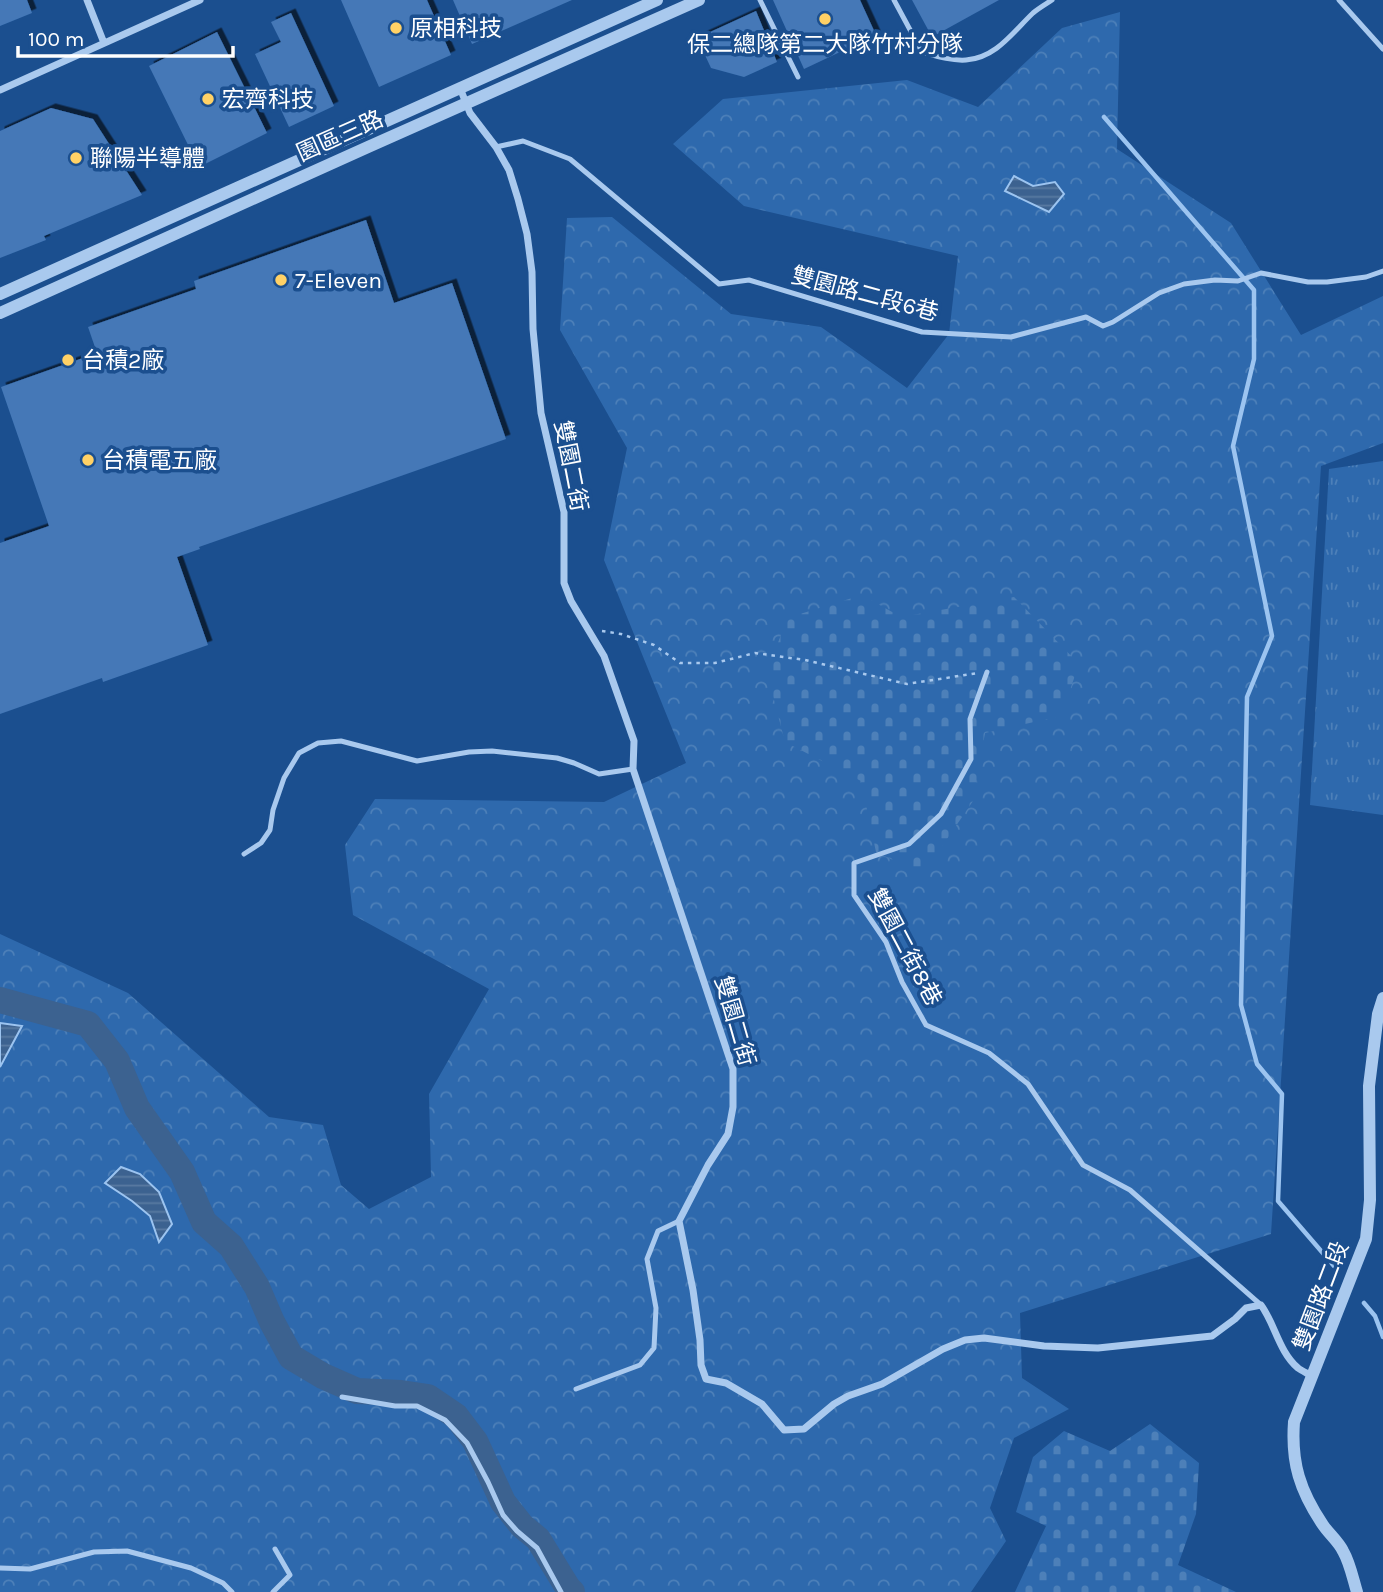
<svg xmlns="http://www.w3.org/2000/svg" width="1383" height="1592" font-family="Karla,'Noto Sans TC',sans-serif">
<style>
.grass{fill:url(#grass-tufts)}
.forest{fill:url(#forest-crowns)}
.cemetery{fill:url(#cemetery-stones)}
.water{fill:url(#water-rules);stroke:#9cc4f0;stroke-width:2}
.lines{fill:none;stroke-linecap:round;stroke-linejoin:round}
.stream{stroke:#9cc4f0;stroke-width:4.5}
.river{stroke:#3c6290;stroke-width:26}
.building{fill:#4478b7;filter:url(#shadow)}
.path{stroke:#a9c9ee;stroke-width:2.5;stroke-dasharray:3.5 5;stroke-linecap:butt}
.service{stroke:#a9c9ee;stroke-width:5}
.minor{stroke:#a9c9ee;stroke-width:7}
.tertiary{stroke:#a9c9ee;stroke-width:12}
.poi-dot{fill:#ffd166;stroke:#1b4f8f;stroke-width:2.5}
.labels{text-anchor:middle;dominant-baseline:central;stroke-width:7;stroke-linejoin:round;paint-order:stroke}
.poi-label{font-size:23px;fill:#fff;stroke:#1b4f8f;text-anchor:start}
.street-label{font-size:23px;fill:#fff;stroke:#1b4f8f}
</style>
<defs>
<pattern id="grass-tufts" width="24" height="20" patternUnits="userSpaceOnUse" patternTransform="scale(1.75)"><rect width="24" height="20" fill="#2e69ad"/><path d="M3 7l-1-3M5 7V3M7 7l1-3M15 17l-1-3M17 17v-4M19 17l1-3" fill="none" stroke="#4d80b9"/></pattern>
<pattern id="forest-crowns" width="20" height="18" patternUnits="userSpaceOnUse" patternTransform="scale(1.75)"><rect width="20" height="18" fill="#2e69ad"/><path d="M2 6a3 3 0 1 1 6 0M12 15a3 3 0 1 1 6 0" fill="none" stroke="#4d80b9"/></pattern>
<pattern id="cemetery-stones" width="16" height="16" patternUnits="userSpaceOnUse" patternTransform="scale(1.75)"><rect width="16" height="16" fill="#2e69ad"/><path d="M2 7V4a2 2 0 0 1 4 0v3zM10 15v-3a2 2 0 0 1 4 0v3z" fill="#4d80b9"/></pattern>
<pattern id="water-rules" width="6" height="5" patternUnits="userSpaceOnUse" patternTransform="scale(1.75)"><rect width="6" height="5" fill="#3c6290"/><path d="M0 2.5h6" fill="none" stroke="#597aa1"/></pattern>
<filter id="shadow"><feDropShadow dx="4.5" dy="-4.5" stdDeviation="0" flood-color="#0009"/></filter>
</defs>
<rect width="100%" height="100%" fill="#1b4f8f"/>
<path class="grass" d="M1383,461v354l-73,-10 19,-336z"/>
<path class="forest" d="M1120,12l-3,137 114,74 70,112 82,-39v147l-62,23 -50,768 -251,79 2,65 47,31 -55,29 -24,70 16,33 -35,51h-971v-658l128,59 141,124 54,8 18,60 28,24 62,-32 -2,-83 60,-105 -136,-74 -8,-70 30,-46 229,3 82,-39 -82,-203 23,-112 -67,-118 7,-112 45,-1 119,97 90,13 86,61 42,-54 9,-78 -214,-50 -71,-62 50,-45 184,-19 71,27 84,-79z"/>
<path class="cemetery" d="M862,595l39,22 113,-20 65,67 -18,52 -76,17 -12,68 -50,73 -47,-22 -15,-71 -76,-39 -18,-69 20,-55z
M1150,1424l49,39 -3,51 -18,51 58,27h-221l31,-66 -30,-14 17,-55 31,-26 46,20z"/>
<path class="water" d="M1014,176l19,10 22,-4 9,12 -15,18 -44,-21z
M0,1023l22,3 -22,41z
M121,1167l19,7 19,18 13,32 -13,18 -9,-26 -18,-15 -27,-18z"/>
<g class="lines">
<path class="stream" d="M1104,117l150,173v69l-21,87 39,190 -25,61 -6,308 16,59 25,30 -4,107 56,65
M1364,1303l11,13 8,21"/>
<path class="river" d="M0,1000l88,24 29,37 20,47 45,64 22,50 27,24 26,41 15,35 19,35 32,19 34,15 44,2 27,4 28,19 19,25 28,61 19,24 16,13 30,49 4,4"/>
</g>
<path class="building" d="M0,0h27l5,13 -32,13z
M341,0h86l24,55 -72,32z
M453,0h119l-100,44z
M773,0h87l16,35 -72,34z
M912,0h87l-67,37z
M756,11l21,51 -33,15 -33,-9 -14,-30z
M291,13l43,93 -45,21 -34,-73 26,-12 -10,-20z
M217,32l50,101 -68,34 -50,-101z
M51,108l42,11 49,76 -98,41 2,4 -46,18v-127z
M366,220l28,83 58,-20 54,156 -307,108 1,2 -23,8 31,88 -105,37 -1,-4 -102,36v-171l49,-17 -48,-139 96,-34 -9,-26 108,-38 -2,-8z"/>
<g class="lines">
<path class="path" d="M602,631l19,3 33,11 26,18h35l40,-10 50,7 102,24 71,-11"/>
<path class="service" d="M760,0l38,77
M894,0l28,52c14,4 29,9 44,8 30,-2 47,-28 67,-47 6,-5 13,-9 19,-13
M1339,0l44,49
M496,147l27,-6 47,18 149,125 30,-4 173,52 89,5 75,-20 17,9 10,-4 46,-29 25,-9 31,-4 23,1 23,-8 47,9h19l39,-5 17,-6
M987,672l-17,47 1,40 -30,55 -32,30 -55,19v32l32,47 16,40 24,43 63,28 39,31 55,81 47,25 131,115
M244,854l17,-11 9,-13 3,-20 11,-32 15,-25 19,-10 23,-2 76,20 52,-9 23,-1 65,7 17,5 25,11 34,-5
M576,1389l64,-24 14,-17 2,-40 -9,-49 11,-28 21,-10
M342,1397l53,9h22l28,14 22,23 21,39 15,33 14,16 20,17 24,44
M0,1568l30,1 64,-17 33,-1 64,17 32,15 9,9
M273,1592l17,-17 -15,-26"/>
<path class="minor" d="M87,0l17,43
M460,88l10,25 26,34 13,23 9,29 9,35 5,38 1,57 8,84 23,99v71l7,18 33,55 30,85 -1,28 100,300v38l-5,27 -20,31 -29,56 14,69 7,50 1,25 5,14 20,4 36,21 22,26 20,-1 30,-25 14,-8 34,-12 61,-35 22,-9 19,-2 60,8 54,2 114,-12 23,-17 11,-11 15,-3c14,19 18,47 37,63 4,3 9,5 14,8
M0,90l200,-90"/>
<path class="tertiary" d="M0,294l657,-294
M0,313l368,-166 331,-147
M1357,1592c-4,-13 -7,-29 -14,-41 -5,-10 -14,-17 -20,-26 -23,-34 -32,-62 -29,-103l72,-183 4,-39 -1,-114 9,-72 5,-16"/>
</g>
<g class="poi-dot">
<circle cx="825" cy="19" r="7"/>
<circle cx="396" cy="28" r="7"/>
<circle cx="208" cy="99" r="7"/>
<circle cx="76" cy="158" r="7"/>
<circle cx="281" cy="280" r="7"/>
<circle cx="68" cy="360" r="7"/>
<circle cx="88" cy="460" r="7"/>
</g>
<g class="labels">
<g class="poi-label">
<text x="410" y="28">原相科技</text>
<text x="825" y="44" text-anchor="middle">保二總隊第二大隊竹村分隊</text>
<text x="222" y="99">宏齊科技</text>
<text x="90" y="158">聯陽半導體</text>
<text x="295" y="280">7-Eleven</text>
<text x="82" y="360">台積2廠</text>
<text x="102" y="460">台積電五廠</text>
</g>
<g class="street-label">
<text transform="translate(340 136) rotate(-24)">園區三路</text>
<text transform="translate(865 294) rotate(15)">雙園路二段6巷</text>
<text transform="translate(571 466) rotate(79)">雙園二街</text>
<text transform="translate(905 947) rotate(62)">雙園二街8巷</text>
<text transform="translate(735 1021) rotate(74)">雙園二街</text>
<text transform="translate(1321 1296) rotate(-69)">雙園路二段</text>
</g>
</g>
<path d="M18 46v10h215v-10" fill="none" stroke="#ffffff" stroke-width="3.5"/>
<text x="28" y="46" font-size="21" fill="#ffffff" stroke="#1b4f8f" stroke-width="5" paint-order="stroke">100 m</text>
</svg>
